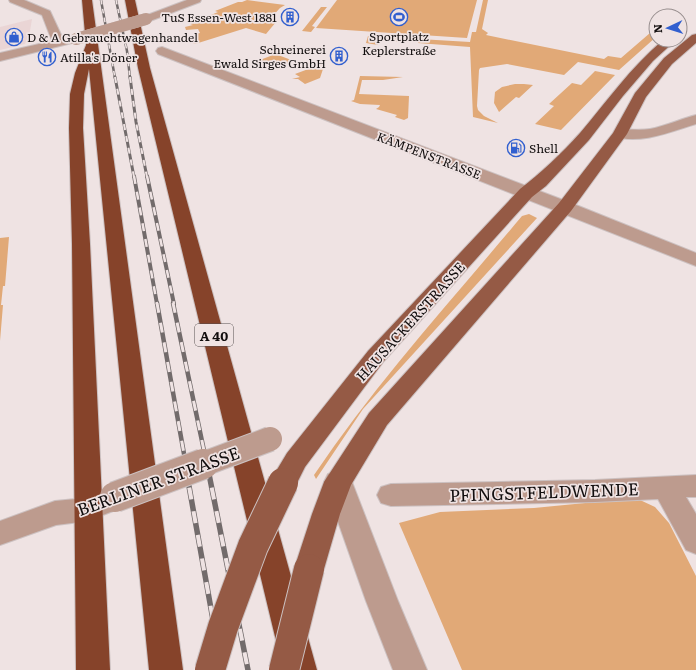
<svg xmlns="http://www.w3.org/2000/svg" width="696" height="670" font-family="Literata,serif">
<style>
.built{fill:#ead5d5}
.green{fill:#e1a977}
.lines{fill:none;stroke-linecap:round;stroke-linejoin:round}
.minor-casing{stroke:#ccc1c1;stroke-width:2}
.major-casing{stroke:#ccc1c1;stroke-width:2}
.highway-casing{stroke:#ccc1c1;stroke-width:2}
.minor{fill:#bd9b8e;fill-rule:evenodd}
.major{fill:#955a45;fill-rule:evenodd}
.highway{fill:#86432a;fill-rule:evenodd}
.rail-far4-casing{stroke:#726b6b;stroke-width:2.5}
.rail-far3-casing{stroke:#726b6b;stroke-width:3}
.rail-far2-casing{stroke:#726b6b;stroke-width:4}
.rail-far1-casing{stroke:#726b6b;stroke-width:4.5}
.rail-casing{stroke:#726b6b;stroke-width:5.5}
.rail-far4{stroke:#efe3e3;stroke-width:1.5;stroke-dasharray:4.5;stroke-linecap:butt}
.rail-far3{stroke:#efe3e3;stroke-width:2;stroke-dasharray:6;stroke-linecap:butt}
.rail-far2{stroke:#efe3e3;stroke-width:2.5;stroke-dasharray:8;stroke-linecap:butt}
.rail-far1{stroke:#efe3e3;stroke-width:3;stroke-dasharray:10;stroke-linecap:butt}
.rail{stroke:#efe3e3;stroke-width:4;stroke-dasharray:12;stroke-linecap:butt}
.minor-bridge-far2-casing{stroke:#ccc1c1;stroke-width:12;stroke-linecap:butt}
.minor-bridge-far1-casing{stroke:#ccc1c1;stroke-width:26;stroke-linecap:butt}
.minor-bridge-casing{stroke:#ccc1c1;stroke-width:32;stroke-linecap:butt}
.major-bridge-casing{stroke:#ccc1c1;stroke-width:32;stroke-linecap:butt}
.minor-bridge-far2{stroke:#bd9b8e;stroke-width:12}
.minor-bridge-far1{stroke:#bd9b8e;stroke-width:24}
.minor-bridge{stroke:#bd9b8e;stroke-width:30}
.major-bridge{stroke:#955a45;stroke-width:30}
.labels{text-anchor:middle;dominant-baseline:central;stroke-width:3.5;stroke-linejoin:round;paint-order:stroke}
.far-poi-label{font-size:12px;fill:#120e0e;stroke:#efe3e3;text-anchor:start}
.far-street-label{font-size:12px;fill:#120e0e;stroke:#efe3e3}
.shield{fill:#efe3e3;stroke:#544e4e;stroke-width:1}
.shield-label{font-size:13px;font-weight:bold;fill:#120e0e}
.street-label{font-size:14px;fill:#120e0e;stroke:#efe3e3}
.near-street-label{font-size:17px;fill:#120e0e;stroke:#efe3e3}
</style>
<rect width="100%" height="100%" fill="#efe3e3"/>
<path class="built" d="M32,19l-2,12 -5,13 -25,6v-23z"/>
<path class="green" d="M247,0l38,5 -5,3 -12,13 8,1 -10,12 -20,-6 -51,16 -4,-2 -2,-5 7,-1 -1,-2 5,-1 -2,-4 -12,1 -1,-3 8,-2 -3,-1 28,-12 -3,-1 23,-9h4z
M337,0h140l-10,38 -151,-10z
M483,0h5l-6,29 6,4 -2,2 118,24 4,-3 13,2 29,-25 6,1v3l-37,33 -41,-8 -14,13 -57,-11 -27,4 -1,2 -2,36 1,4 6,6 14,7 -25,-6 -3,-70 -52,-4v-1l-39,-1 -1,4 -12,-2 2,-7 102,6 2,-10h4z
M321,7h6l-15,19 3,1 -4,5 -9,-1z
M273,55h5l16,6 -23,9 -19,-7z
M319,65l5,1 -4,12 -15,6 -7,-5h-6l8,-2 -5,-3z
M595,71l20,4 -54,55 -26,-6 19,-18 -5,-2 23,-21 9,2z
M360,76l43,1 -20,3h-21l-3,14 50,2 -1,22 -4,2 -9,-3 2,-2 -21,-6 3,-2 1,-2 -20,-1 -9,-3 3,-1z
M515,84h9l9,1 -14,13 -3,-1 -17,15 -5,-9 1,-11 7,-5z
M529,214l8,4 -174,191 -47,70 -2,-4c62,-92 137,-174 208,-259z
M9,237l-4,49h-2l-2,19h2l-3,36v-103z
M626,499l14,1 15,7 14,16 27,53v94h-234l-63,-147 41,-11 94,-4z"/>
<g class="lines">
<defs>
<path id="minor" d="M9,0h15l26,11 13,28 13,-3 4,1 2,2 -2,2 -80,20v-8l52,-12 -10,-26 -32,-13z
M187,0h14l-1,2 -50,19h-8l-1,-2 1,-2z
M162,47l409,156 125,50v13l-538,-212 -2,-3 2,-3z
M696,115v9c-26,8 -54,20 -81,13l-2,-3 2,-3c11,-3 23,0 35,-2 16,-3 30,-10 46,-14z
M338,471l10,3 4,8 46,119 29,69h-34l-27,-69 -42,-119 4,-8z
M696,475v22h-10l10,17v40l-10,-4 -28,-51 -63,3 -204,4 -10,-3 -4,-8 4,-8 10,-3 204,-4z
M103,492l10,3 4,8 -4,8 -25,10 -32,4 -56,20v-24l55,-20 31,-3z"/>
<path id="major" d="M696,34v9l-24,21 -26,33 -19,37 -56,77 -184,214 -36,60 -11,29 -16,55 -4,10 -11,3 -11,-3 -4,-10 18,-55 12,-32 45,-69 190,-210 54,-70 22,-40 29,-35 28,-23z
M663,40h13l-23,21 -30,35 -34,44 -43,46 -14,11 -148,164 -79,106 -12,24 -10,3 -10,-3 -4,-8 18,-30 81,-102 152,-162c21,-16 42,-36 60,-56 27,-32 51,-66 83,-93z"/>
<path id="highway" d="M82,0h10l91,670h-34l-60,-601 -5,25 -1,34 7,116 20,426h-34l-4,-426 -3,-116 1,-34 5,-21 11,-28z
M125,0h10l15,68 167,602h-34l-145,-602z"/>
</defs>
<use href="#minor" class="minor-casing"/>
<use href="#major" class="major-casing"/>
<use href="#highway" class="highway-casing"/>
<use href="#minor" class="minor"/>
<use href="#major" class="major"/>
<use href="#highway" class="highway"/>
<defs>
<path id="rail-far4" d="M101,0l14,78
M116,0l11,51 3,27"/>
<path id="rail-far3" d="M115,77l19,100
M130,77l6,45 11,55"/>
<path id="rail-far2" d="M134,176l23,128
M147,176l27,128"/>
<path id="rail-far1" d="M157,303l29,162
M173,303l34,162"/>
<path id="rail" d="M185,464l37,206
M207,464l41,206"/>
</defs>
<use href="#rail-far4" class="rail-far4-casing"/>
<use href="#rail-far3" class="rail-far3-casing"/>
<use href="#rail-far2" class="rail-far2-casing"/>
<use href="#rail-far1" class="rail-far1-casing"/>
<use href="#rail" class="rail-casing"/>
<use href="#rail-far4" class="rail-far4"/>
<use href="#rail-far3" class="rail-far3"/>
<use href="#rail-far2" class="rail-far2"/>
<use href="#rail-far1" class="rail-far1"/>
<use href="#rail" class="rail"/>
<defs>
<path id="minor-bridge-far2" d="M76,39l70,-20"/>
<path id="minor-bridge-far1" d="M201,465l69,-26"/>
<path id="minor-bridge" d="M115,497l88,-33"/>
<path id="major-bridge" d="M210,670l13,-43 30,-81 30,-63
M284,670l25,-101"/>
</defs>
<use href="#minor-bridge-far2" class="minor-bridge-far2-casing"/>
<use href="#minor-bridge-far1" class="minor-bridge-far1-casing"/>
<use href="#minor-bridge" class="minor-bridge-casing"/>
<use href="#major-bridge" class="major-bridge-casing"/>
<use href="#minor-bridge-far2" class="minor-bridge-far2"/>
<use href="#minor-bridge-far1" class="minor-bridge-far1"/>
<use href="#minor-bridge" class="minor-bridge"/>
<use href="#major-bridge" class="major-bridge"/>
</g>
<defs>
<symbol id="building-ring" viewBox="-11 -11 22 22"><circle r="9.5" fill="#efe3e3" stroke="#315fcf" stroke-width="1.5"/><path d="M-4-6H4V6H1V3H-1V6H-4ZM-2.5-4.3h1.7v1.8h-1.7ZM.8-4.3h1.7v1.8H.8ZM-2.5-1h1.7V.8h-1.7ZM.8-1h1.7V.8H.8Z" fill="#315fcf"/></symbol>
<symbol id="stadium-ring" viewBox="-11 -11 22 22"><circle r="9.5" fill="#efe3e3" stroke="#315fcf" stroke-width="1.5"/><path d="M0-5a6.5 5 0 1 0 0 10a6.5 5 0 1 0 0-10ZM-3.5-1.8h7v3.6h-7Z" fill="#315fcf"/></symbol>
<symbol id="shop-ring" viewBox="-11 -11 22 22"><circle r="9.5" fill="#efe3e3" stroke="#315fcf" stroke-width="1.5"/><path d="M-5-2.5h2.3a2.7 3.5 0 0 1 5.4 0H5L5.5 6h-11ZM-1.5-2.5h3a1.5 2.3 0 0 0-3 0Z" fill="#315fcf"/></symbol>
<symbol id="restaurant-ring" viewBox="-11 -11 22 22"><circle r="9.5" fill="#efe3e3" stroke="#315fcf" stroke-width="1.5"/><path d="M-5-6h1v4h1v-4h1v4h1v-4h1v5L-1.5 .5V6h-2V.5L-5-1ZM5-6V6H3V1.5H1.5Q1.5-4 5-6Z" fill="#315fcf"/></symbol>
<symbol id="fuel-ring" viewBox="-11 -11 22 22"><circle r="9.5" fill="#efe3e3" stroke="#315fcf" stroke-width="1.5"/><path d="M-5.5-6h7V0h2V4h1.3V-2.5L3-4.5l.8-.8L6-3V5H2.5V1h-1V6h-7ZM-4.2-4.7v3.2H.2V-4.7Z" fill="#315fcf"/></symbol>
</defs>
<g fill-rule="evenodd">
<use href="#building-ring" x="280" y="7" width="20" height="20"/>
<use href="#stadium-ring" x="389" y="7" width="20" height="20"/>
<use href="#shop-ring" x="4" y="27" width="20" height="20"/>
<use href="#building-ring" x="329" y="46" width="20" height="20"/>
<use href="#restaurant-ring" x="37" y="47" width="20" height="20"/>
<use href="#fuel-ring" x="506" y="138" width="20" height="20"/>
</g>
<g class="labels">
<g class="far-poi-label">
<text x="277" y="17" text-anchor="end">TuS Essen-West 1881</text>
<text x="399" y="36" text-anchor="middle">Sportplatz<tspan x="399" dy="14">Keplerstraße</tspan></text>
<text x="27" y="37">D &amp; A Gebrauchtwagenhandel</text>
<text x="326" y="49" text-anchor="end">Schreinerei<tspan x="326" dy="14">Ewald Sirges GmbH</tspan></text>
<text x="60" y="57">Atilla's Döner</text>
<text x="529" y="148">Shell</text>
</g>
<g class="far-street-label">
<text transform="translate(429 155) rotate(21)">KÄMPENSTRASSE</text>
</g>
<rect class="shield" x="195" y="324" width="38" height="22" rx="3"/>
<g class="shield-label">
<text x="214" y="335">A 40</text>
</g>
<g class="street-label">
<text transform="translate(410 321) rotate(-48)">HAUSACKERSTRASSE</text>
</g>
<g class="near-street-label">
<text transform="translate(158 480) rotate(-20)">BERLINER STRASSE</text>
<text transform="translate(544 491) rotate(-2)">PFINGSTFELDWENDE</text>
</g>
</g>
<g transform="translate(668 28) rotate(266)"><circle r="19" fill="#efe3e3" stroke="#978e8e"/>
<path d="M0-3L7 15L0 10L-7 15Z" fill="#315fcf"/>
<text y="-6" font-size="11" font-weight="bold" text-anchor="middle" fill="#120e0e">N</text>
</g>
</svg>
